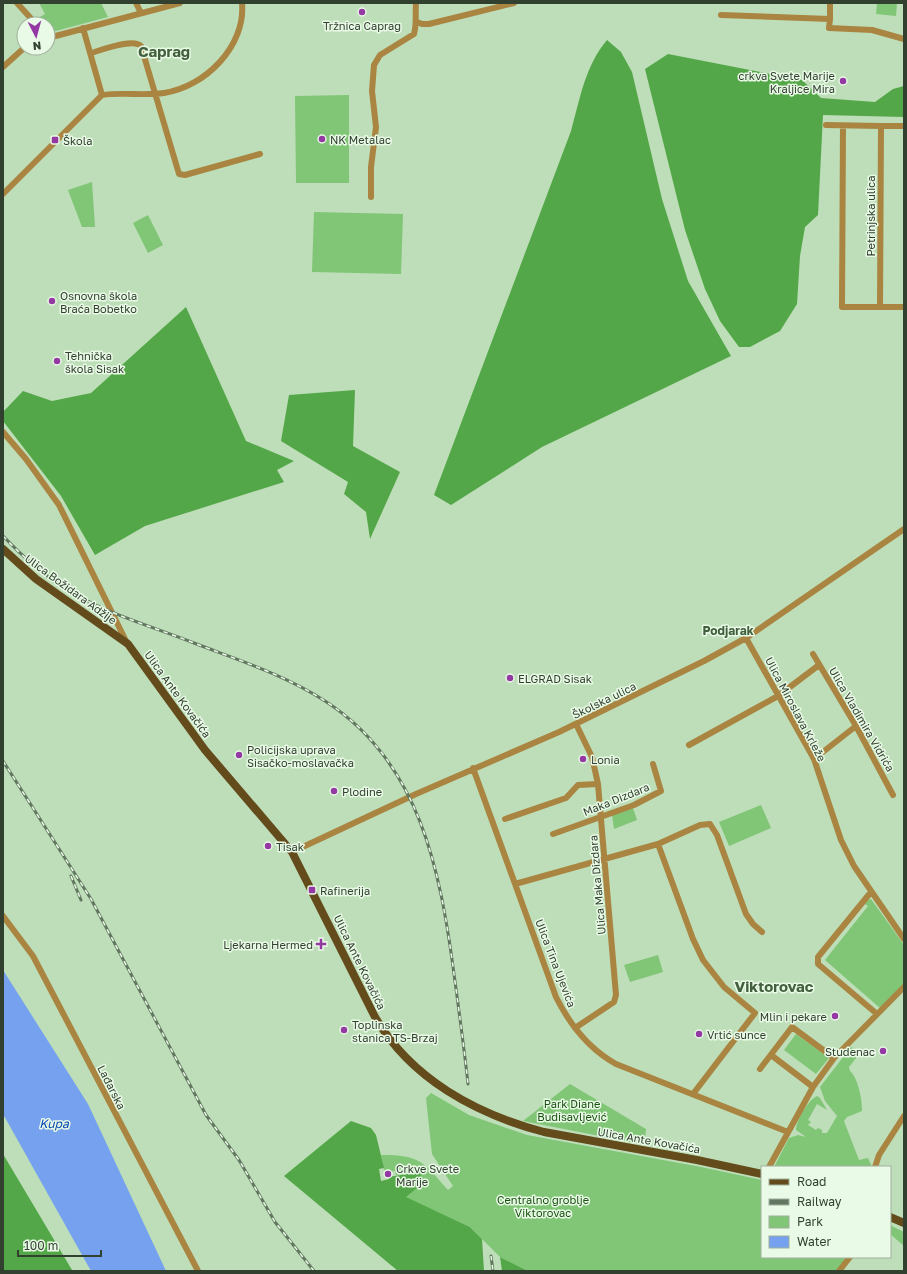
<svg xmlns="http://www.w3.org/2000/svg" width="907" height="1274" font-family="'Golos Text',sans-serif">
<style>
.green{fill:#80c676}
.forest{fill:#54a748}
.water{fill:#75a1ee}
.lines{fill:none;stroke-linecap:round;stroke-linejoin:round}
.minor{stroke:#a98541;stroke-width:6}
.major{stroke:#644b1b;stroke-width:8}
.rail-casing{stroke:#62775f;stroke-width:3}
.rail{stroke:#e9fae6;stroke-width:1.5;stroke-dasharray:4.5;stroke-linecap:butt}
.poi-dot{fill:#9439a4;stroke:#e9fae6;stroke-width:1.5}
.labels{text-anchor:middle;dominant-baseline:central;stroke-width:3;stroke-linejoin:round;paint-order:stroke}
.poi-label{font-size:11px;fill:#324030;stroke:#e9fae6;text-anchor:start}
.street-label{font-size:11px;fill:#324030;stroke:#e9fae6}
.park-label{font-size:11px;fill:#195111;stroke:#e9fae6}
.neighbourhood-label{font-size:12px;font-weight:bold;fill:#425f3e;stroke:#e9fae6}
.water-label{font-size:12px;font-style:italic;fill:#0445b3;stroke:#e9fae6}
.district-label{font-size:15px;font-weight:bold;fill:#425f3e;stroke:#e9fae6}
</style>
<rect width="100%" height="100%" fill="#bddeb8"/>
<path class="green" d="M39,3h62l7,14 -60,16v-9h-9l-3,-5 9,-5z
M877,3h20l-1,13 -20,-2z
M349,95v88h-53l-1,-87z
M92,182l3,45h-13l-14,-37z
M314,212l89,2 -2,60 -89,-2z
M148,215l15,30 -15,8 -15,-30z
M761,805l10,23 -42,18 -10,-24z
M633,808l4,12 -23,9 -2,-14z
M871,899l33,46v39l-24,24 -55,-48 43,-54 -3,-2 3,-4z
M658,955l5,17 -33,10 -6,-17z
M796,1034l33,24 -13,16 -32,-24z
M851,1047l9,6 -11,14 1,4c8,7 12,28 12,40l-15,6 -3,4 15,39 9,-2 4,9h-98l15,-29 9,-3 8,2 -10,-7c0,-9 12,-30 21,-34l3,2 7,12 -10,-6 -9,16 3,2 -3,3 8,5 2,-2 4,2v3h5l10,-17 -12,-15 -5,-14z
M570,1084l76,45 -1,11 -4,4 -118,-23z
M431,1093l38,22 58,20 174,32 61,13v77h84l-9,14h-309l-28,-14 -30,-30 -65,-30 14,-25 -23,3 -1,-4 -7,1 -1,-2h-3l-3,-15c40,0 42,7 67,35l5,-4 -21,-32 -6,-56z
M890,1225l14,7v14l-14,-12z"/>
<path class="forest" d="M607,40l14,12 11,20 30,127 26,82 43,75 -189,91 -91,58 -17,-10 137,-364c9,-32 14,-65 36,-91z
M668,54l134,26 19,18 54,4 18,-13 11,-3v31l-81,-2 -5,100 -13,12 -5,29 -3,48 -17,27 -30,16h-11l-19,-26 -15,-32 -20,-59 -40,-161z
M186,307l60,134 48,20 -17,9 7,12 -139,44 -50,29 -34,-59 -58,-75v-9l20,-21 29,10 39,-8z
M355,390l-2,56 47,26 -30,67 -4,-27 -22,-18 4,-12 -67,-41 8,-46z
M351,1121l20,7 5,7 8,33 -5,1 2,12 8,-2 -1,-2 31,-5 5,10 -18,15 64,30 12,12 2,32h-86l-114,-95z
M3,1154l69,116 -69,1z
M500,1257l28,14h-26z"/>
<path class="water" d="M3,970l85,134 78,167h-75l-88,-157z"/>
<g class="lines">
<path class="minor" d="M17,3l19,21
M136,3l5,10
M721,15l109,4 -1,9 43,2 32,9
M830,19v-16
M417,22l5,2h7l85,-21
M83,28l19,67
M48,38l132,-35
M91,53c11,-3 42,-15 50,-7l38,128 6,1 75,-21
M3,67l21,-19
M826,125l55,1
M843,126l-1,181h38
M904,126h-23l-1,181h24
M3,194l99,-99c21,-3 41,1 62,-2 41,-6 82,-47 78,-90
M371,197v-30l5,-40 -4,-36 2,-26 6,-10 34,-21c3,-11 1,-20 2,-31
M3,432l23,27 33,46 67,136
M746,638l68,121 27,81 13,26 50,73
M813,654l43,72 37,69
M689,745l89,-49 41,-31
M814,759l42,-33
M473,768l83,229c14,28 33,52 60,67l172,68
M505,819l61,-21 12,-13 20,-1
M553,834l81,-29 27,-14 -8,-27
M658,844l35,95 10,21 21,27 31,26 -62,81
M292,852l124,-58 143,-62 145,-71 42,-23 158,-109
M515,884l143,-40 42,-19 10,-1 7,11 29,79 7,10 9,8
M871,892l-53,65v7l59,50
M3,916l30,40 165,315
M575,1028l39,-26 2,-7 -18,-211 -6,-27 -16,-33
M771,1055l42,32
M760,1069l32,-42 42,31
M769,1167l44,-80 21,-29 70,-71
M875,1167l4,-12 25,-39
M839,1271l11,-14"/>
<path class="major" d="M3,549l33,30 92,65 77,106 87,102 83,165c36,62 101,97 169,115l153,28 65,14
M890,1217l14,6"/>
<defs>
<path id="rail" d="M3,536c18,19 38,37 60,51 40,26 88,39 131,56 44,17 91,32 131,58 95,61 115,169 129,273 5,37 10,73 14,110
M3,761l88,138 115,216 33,45 36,62 39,49
M71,876l10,24
M491,1256l2,15"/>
</defs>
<use href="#rail" class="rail-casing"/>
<use href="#rail" class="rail"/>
</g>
<g class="poi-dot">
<circle cx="362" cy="12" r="4"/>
<circle cx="843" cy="81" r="4"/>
<circle cx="322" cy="139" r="4"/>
<rect x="51" y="136" width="8" height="8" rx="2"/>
<circle cx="52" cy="301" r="4"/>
<circle cx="57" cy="361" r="4"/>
<circle cx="510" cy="678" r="4"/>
<circle cx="239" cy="755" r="4"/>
<circle cx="583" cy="759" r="4"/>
<circle cx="334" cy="791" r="4"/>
<circle cx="268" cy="846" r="4"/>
<rect x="308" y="886" width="8" height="8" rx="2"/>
<path d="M319 938h4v4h4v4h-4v4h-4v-4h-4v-4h4z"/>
<circle cx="835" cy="1016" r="4"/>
<circle cx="344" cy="1030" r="4"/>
<circle cx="699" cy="1034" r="4"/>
<circle cx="883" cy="1051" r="4"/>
<circle cx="388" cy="1174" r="4"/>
</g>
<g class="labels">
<g class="poi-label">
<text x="362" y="25" text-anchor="middle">Tržnica Caprag</text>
<text x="835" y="75" text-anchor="end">crkva Svete Marije<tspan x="835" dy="13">Kraljice Mira</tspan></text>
<text x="330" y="139">NK Metalac</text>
<text x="63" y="140">Škola</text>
<text x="60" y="295">Osnovna škola<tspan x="60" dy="13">Braća Bobetko</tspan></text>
<text x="65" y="355">Tehnička<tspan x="65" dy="13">škola Sisak</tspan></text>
<text x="518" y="678">ELGRAD Sisak</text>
<text x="247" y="749">Policijska uprava<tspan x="247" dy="13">Sisačko-moslavačka</tspan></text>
<text x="591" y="759">Lonia</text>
<text x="342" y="791">Plodine</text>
<text x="276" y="846">Tisak</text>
<text x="320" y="890">Rafinerija</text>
<text x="313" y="944" text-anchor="end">Ljekarna Hermed</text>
<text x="827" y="1016" text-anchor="end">Mlin i pekare</text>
<text x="352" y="1024">Toplinska<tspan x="352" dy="13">stanica TS-Brzaj</tspan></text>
<text x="707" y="1034">Vrtić sunce</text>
<text x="875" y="1051" text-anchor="end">Studenac</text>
<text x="396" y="1168">Crkve Svete<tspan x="396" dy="13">Marije</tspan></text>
</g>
<g class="street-label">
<text transform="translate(870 216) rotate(-90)">Petrinjska ulica</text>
<text transform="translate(71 589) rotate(36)">Ulica Božidara Adžije</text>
<text transform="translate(178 694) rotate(54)">Ulica Ante Kovačića</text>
<text transform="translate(604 700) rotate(-26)">Školska ulica</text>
<text transform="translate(796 709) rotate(62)">Ulica Miroslava Krleže</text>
<text transform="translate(862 719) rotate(60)">Ulica Vladimira Vidrića</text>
<text transform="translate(616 799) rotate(-22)">Maka Dizdara</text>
<text transform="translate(597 885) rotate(-95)">Ulica Maka Dizdara</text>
<text transform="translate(360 962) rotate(64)">Ulica Ante Kovačića</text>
<text transform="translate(556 963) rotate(69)">Ulica Tina Ujevića</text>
<text transform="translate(112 1087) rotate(63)">Lađarska</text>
<text transform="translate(649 1140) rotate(10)">Ulica Ante Kovačića</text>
</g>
<g class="park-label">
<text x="572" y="1103">Park Diane<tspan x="572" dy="13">Budisavljević</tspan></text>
<text x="543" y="1199">Centralno groblje<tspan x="543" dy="13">Viktorovac</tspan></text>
</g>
<g class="neighbourhood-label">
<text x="728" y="630">Podjarak</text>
</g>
<g class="water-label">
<text x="54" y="1123">Kupa</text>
</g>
<g class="district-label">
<text x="164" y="51">Caprag</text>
<text x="774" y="986">Viktorovac</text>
</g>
</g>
<rect width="907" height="1274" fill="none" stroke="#324030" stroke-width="8"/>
<rect x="761" y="1166" width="130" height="92" fill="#e9fae6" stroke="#a0b09d"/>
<rect x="769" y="1179" width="20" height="6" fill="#644b1b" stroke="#a0b09d"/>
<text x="797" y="1186" font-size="12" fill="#324030">Road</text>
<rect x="769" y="1199" width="20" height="6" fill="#62775f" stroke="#a0b09d"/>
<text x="797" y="1206" font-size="12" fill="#324030">Railway</text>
<rect x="769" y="1216" width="20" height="12" fill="#80c676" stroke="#a0b09d"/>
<text x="797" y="1226" font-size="12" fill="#324030">Park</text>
<rect x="769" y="1236" width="20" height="12" fill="#75a1ee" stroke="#a0b09d"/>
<text x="797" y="1246" font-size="12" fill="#324030">Water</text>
<g transform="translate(36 36) rotate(174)"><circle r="19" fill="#e9fae6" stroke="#a0b09d"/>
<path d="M0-3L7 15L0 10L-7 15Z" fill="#9439a4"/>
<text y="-6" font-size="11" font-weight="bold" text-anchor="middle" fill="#324030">N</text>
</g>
<path d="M18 1250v6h83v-6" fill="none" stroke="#324030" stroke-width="2"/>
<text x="24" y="1250" font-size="12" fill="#324030" stroke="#e9fae6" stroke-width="3" paint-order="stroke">100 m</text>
</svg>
